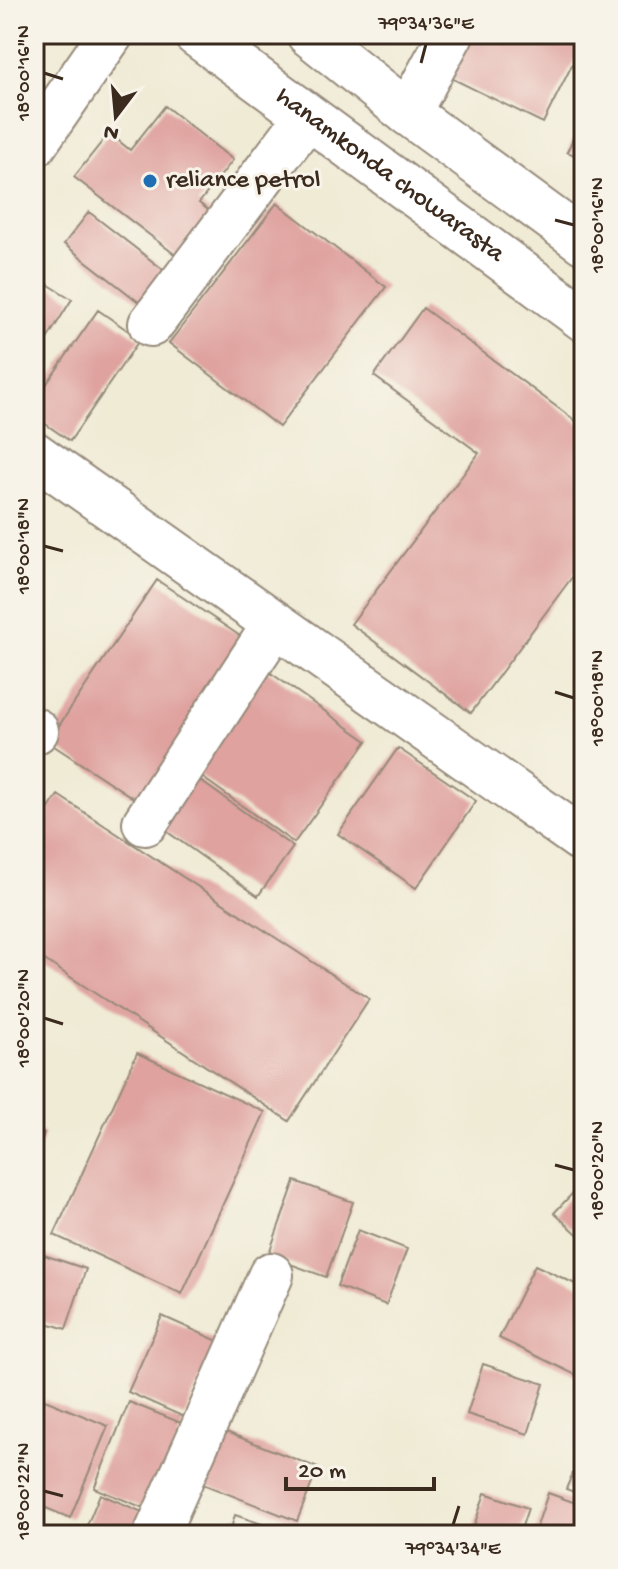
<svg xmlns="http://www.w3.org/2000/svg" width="618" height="1569" font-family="'Gochi Hand',sans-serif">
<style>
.building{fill:#dfa29f}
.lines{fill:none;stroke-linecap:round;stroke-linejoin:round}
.minor-casing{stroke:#968a7a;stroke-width:48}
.highway-casing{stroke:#968a7a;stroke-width:48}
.minor{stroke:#fff;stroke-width:44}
.highway{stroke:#fff;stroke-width:44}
.ticks{fill:none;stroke:#3b2a1e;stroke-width:3}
.poi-dot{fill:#1f6fb2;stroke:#f7f3e8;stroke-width:3}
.labels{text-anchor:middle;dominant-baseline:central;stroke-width:6;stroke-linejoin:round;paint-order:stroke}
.street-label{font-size:26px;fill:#3b2a1e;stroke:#f7f3e8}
.poi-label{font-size:26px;fill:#3b2a1e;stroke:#f7f3e8;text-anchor:start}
.neatline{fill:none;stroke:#3b2a1e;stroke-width:3}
.ticks-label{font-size:20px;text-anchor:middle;fill:#3b2a1e}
</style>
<rect width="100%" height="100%" fill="#f7f3e8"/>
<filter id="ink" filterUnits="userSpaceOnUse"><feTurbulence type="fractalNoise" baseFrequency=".0125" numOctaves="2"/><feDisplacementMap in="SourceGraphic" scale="16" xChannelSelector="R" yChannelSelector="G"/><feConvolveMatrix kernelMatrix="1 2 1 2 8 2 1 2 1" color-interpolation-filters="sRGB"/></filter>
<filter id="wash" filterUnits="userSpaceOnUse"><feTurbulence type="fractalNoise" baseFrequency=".006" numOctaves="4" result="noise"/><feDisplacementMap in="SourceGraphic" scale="32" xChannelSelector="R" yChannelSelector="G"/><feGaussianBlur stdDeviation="1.8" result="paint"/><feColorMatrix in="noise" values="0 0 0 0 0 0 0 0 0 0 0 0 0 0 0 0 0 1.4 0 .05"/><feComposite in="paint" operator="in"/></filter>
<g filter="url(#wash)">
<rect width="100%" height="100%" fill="#f0ebd5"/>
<g id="blocks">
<path class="building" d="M470,34h114v7l-41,82 -94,-46z
M165,106l68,54 -34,43 25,19 -34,44 -116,-89 35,-44 21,17z
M584,114v45l-17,-7z
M277,203l109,84 -107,140 -110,-84z
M89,212l90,70 -26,31 -89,-69z
M34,276l38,23 -38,61z
M423,308l161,119v134l-113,152 -120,-89 128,-171 -105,-77z
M98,310l42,29 -70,102 -36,-25v-14z
M157,580l92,62 -108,161 -93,-61z
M265,669l102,72 -73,102 -102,-73z
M398,748l78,53 -60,87 -78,-54z
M195,777l98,70 -35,49 -99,-70z
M58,795l311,204 -80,122 -255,-168v-123z
M137,1053l128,59 -83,182 -128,-59z
M34,1130l10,3 -9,28h-1z
M295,1181l58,21 -27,75 -58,-21z
M584,1181v59l-30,-27z
M358,1230l49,19 -21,56 -49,-19z
M41,1254l45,15 -20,60 -32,-10v-43z
M535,1265l49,23v91l-85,-41z
M162,1316l56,25 -34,76 -56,-25z
M483,1364l61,20 -16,50 -61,-20z
M45,1400l63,26 -38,92 -36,-15v-76z
M129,1402l55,22 -35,86 -55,-22z
M221,1430l97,38 -21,53 -97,-38z
M584,1447v49l-18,-7z
M485,1493l43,15 -9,27h-48z
M548,1493l36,13v29h-50z
M100,1494l47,20 -9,21h-55z
M235,1515l48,16 -1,4h-53z"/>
</g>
</g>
<g filter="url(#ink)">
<use href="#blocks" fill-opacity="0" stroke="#968a7a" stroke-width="2"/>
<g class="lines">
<defs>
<path id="minor" d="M408,113l43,-79
M34,145l77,-111
M151,324l156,-207
M34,454l550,387
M34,730l2,1
M145,823l130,-199
M156,1535l115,-260"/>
<g id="highway">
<path id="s1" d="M196,34l388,285"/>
<path d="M309,34l99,79 176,129"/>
</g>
</defs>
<use href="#minor" class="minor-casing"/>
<use href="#highway" class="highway-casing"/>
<use href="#minor" class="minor"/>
<use href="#highway" class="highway"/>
</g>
</g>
<path class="ticks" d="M421,63l5,-19M44,73l19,6M555,220l19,5M44,546l19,5M555,692l19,6M44,1018l19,6M555,1165l19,5M44,1491l19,5M453,1525l6,-19"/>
<circle class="poi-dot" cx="150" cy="181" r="8"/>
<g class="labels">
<g class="street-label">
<text stroke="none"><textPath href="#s1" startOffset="240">hanamkonda chowarasta</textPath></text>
</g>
<g class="poi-label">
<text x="166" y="181">reliance petrol</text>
</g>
</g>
<rect width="618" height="1569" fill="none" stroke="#f7f3e8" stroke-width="88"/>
<g transform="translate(116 116) rotate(196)" stroke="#f7f3e8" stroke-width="6" paint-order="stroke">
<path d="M0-6L14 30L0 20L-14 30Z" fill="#3b2a1e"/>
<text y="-12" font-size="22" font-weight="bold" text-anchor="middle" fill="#3b2a1e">N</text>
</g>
<path d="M286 1477v12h148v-12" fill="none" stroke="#3b2a1e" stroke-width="4"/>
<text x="298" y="1477" font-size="24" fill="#3b2a1e" stroke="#f7f3e8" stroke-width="6" paint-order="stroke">20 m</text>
<rect x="44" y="44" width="530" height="1481" class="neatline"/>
<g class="ticks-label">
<text x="426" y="29">79°34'36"E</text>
<text transform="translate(22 73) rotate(-90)" y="7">18°00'16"N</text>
<text transform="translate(596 225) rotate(-90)" y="7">18°00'16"N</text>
<text transform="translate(22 546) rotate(-90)" y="7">18°00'18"N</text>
<text transform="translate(596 698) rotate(-90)" y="7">18°00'18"N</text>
<text transform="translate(22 1018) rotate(-90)" y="7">18°00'20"N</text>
<text transform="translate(596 1170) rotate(-90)" y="7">18°00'20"N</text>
<text transform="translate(22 1491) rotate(-90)" y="7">18°00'22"N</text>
<text x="453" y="1554">79°34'34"E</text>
</g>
</svg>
